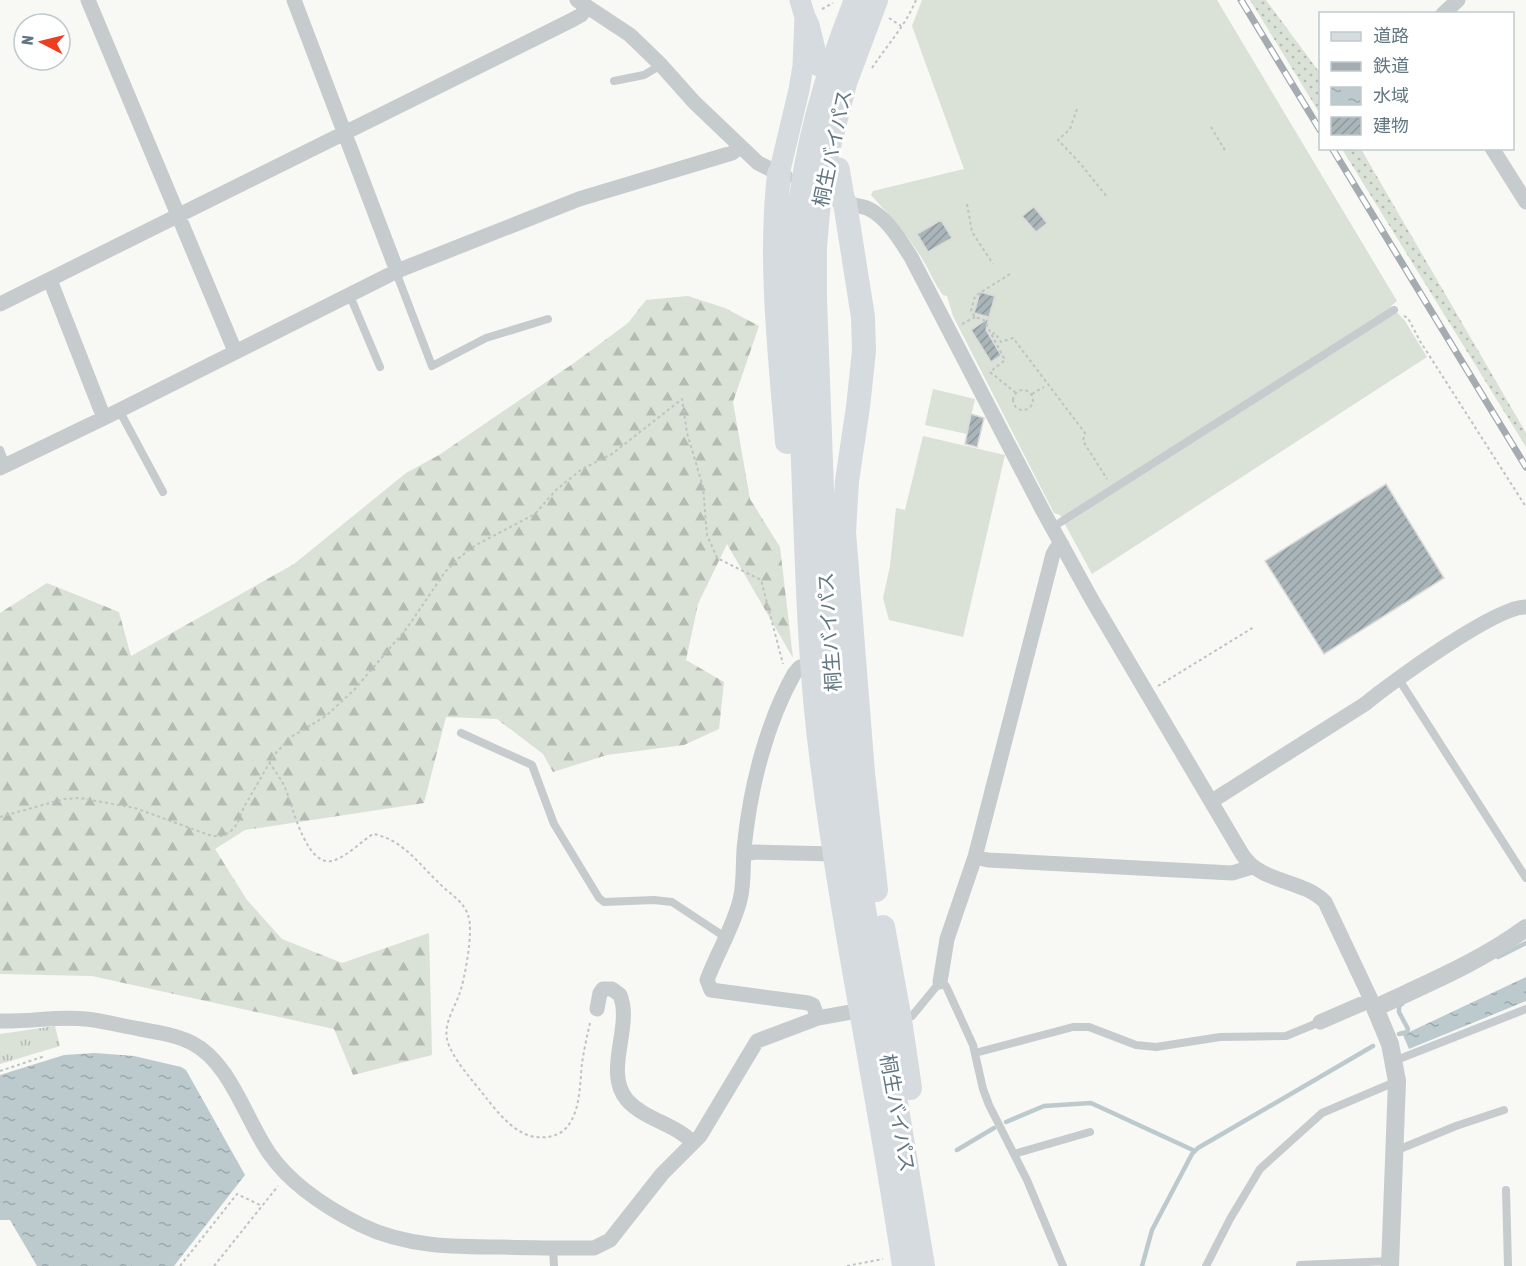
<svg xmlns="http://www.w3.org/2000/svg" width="1526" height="1266" font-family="'Asap Condensed','Noto Sans JP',sans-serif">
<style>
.grass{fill:url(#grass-dots)}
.forest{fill:url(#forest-firs)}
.park{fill:url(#park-tufts)}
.garden{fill:#dae1d6}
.water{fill:url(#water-ripples)}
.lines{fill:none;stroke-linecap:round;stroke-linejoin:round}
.stream{stroke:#bccacd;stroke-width:4.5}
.building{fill:url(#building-hatch);stroke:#dadad8;stroke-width:1.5}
.path{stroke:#bfc3c4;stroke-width:2;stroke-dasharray:3 3;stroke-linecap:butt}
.service{stroke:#c6cbcd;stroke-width:8}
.minor{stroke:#c6cbcd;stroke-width:15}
.tertiary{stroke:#c6cbcd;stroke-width:18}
.secondary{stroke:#d5dbde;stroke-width:21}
.trunk{stroke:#d5dbde;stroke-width:24}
.rail-casing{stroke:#a4acb1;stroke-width:7}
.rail{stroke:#fff;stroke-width:4.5;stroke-dasharray:14;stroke-linecap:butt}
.labels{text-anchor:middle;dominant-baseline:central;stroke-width:6;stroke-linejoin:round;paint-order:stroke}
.street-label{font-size:20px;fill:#617782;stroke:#fff}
</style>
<defs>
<pattern id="grass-dots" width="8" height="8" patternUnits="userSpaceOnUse" patternTransform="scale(1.5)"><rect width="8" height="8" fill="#dae1d6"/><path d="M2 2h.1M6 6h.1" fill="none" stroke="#b4bbb3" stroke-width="1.8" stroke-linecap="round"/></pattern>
<pattern id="forest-firs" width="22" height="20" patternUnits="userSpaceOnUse" patternTransform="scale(1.5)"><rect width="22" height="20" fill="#dae1d6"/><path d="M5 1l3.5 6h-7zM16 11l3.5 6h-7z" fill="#b4bbb3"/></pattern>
<pattern id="park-tufts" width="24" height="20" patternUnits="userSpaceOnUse" patternTransform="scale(1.5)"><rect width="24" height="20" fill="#dae1d6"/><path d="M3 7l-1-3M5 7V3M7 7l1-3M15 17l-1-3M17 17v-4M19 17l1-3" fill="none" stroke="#b4bbb3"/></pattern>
<pattern id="water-ripples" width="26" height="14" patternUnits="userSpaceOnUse" patternTransform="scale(1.5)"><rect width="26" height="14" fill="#bccacd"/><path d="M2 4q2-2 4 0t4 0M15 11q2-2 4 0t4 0" fill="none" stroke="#9ca9ac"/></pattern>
<pattern id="building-hatch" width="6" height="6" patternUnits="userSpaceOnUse" patternTransform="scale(1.5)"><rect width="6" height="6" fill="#a9b5b9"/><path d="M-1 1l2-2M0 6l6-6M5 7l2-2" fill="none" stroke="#8d989c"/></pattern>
</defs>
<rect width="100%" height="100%" fill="#f8f8f5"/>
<path class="grass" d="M1250,0h16l54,73v41z
M1342,149h19l165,284v14z"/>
<path class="forest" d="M688,296l37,12 34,18 -26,76 17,97 30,48 13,111 -66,-114 -29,60 -12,56 38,22 -5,47 -35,16 -77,10 -54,17 -10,-18 -46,-35 -51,-2 -22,86 -179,27 -30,19 32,51 35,39 60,24 87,-30 3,122 -79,20 -19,-46 -242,-53 -92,-2v-361l47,-30 72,29 12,44 163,-92 112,-91 33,-18 135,-92 54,-40 18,-23z"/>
<path class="park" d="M55,1026l5,20 -60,18v-30z"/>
<path class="garden" d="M922,0h295l180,301 -6,5 14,15 22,36 -335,217 -32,-59 -6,-2 -101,-197 -6,-20 -4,-1c-8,-10 -12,-22 -19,-33 -14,-25 -34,-46 -53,-67l2,-4 91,-22 -52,-143z
M933,389l42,10 -8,35 -42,-9z
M923,436l82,19 -42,182 -74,-17 -6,-22 7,-32 6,-58 9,2z"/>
<path class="water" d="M1526,977v24l-117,48 -6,-14z
M95,1053l39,3 47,11 5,3 59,105 -71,91h-137l-27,-46h-10v-145l64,-20z"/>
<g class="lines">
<path class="stream" d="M1498,957l28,-14
M1399,1034l8,-2 1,-3 -9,-17v-6l3,-2
M1006,1122l38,-16 47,-3 104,48
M957,1150l37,-22
M1142,1266l10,-36 40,-76 6,-6 175,-102"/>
</g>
<path class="building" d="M1034,207l13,16 -11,9 -14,-16z
M941,220l11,18 -24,14 -11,-18z
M980,292l15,4 -6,21 -15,-4z
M989,318l-3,12 15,25 -10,7 -20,-32z
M971,414l13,4 -7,29 -12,-3z
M1386,484l58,94 -120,76 -59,-93z"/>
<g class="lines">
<path class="path" d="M822,9l11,-6
M889,18l12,8
M872,68c15,-23 34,-43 44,-68
M1077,109l-7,20 -12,11 21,22 29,36
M1211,127l15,25
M967,204l5,28 21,32
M1010,274l-35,22 -4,15 4,6 9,3 21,40 -15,12 26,21
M1404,316l4,2 12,23 106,166
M962,324l13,-7
M992,334l3,-1 6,9 12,-4 72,95 -2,8 24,38
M1013 400a10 10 0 1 1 20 0a10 10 0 1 1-20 0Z
M1032,394l12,-7
M1158,686l96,-59
M269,762c6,9 13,18 17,28 7,17 21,81 49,70 12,-4 27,-19 38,-26 30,6 44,28 65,48 10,11 25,18 30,33 6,15 -3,64 -9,80 -5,14 -15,28 -12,44 4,19 28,44 40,60 12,15 29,36 49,38 45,5 43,-44 46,-74 2,-13 5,-27 8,-40
M0,817l64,-18 16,-1 55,10 77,28h10l9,-5 6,-7 7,-17 30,-52 17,-18 35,-21 29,-27 52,-61 38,-56 15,-15 16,-12 59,-31 21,-24 26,-21 30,-15 70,-55 5,34 16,54 4,48 10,23 44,22 22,84
M0,1071l45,-15
M180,1266l57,-72 25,12
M214,1266l64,-80
M847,1266l36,-7"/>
<path class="service" d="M614,81l30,-6 17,-10
M397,271l2,9 33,86 54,-28 62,-19
M350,296l30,71
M119,410l44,82
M0,450l6,15
M1053,527l341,-217
M1398,678l128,200
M461,733l71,32 22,59 45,74 5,4 50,-2 18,2 53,35
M904,1019l8,-3 28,-34 6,4 27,59 10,44 6,16 38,75 36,86
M975,1053l98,-26h16l47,18 20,2 64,-10 66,-1 34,-14
M1394,1061l132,-52
M1395,1151l61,-25 48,-16
M1014,1154l76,-22
M1506,1190l2,76
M553,1248l1,18
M1300,1265l90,-4
M1206,1266l24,-47 30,-50 62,-56 73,-31"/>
<path class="minor" d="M88,0l147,351
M294,0l103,271
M577,0l53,35 31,30 33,37 64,61 28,14
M1443,14l15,-14
M1492,148l34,54
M839,202c10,2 19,3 28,6 20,9 33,32 44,49l132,254 49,89 150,254c19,30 59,24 83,48l50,106
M50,280l54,138
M0,304l572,-284 9,-5 6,-8
M0,468l104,-50 293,-147 182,-72 153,-46 8,-6
M812,664l-12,3 -6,7c-27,48 -43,111 -49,166 -3,20 0,40 -5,60 -7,28 -23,53 -33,80l4,10 97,13 5,2 5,13
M1212,801l153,-97c25,-21 133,-99 161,-97
M744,854l11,-2 80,2
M975,857l13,3 244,13 20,-6
M940,982l7,-43 28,-82 78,-303 3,-5 6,-4
M597,1009l3,-16 3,-4h9l8,6c13,32 -17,76 7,105 18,20 49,24 66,43
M0,1021c29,1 58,-5 86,-2 18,2 36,7 54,10 17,3 36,6 52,14 38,19 54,77 77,110 22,32 58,55 92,72 45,22 93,22 142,22 30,1 60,1 91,1l16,-8 52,-66 38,-38 57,-95 61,-23 44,-8
M1320,1022l51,-22"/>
<path class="tertiary" d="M1390,1266l7,-185 -7,-37 -15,-36c51,-24 105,-46 151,-80"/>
<path class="secondary" d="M800,0l5,17 4,8 10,41
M839,168l6,35
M779,174l20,-84 4,-24 2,-49"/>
<path class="trunk" d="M856,0c-29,73 -51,146 -58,224 -6,76 2,161 5,238 4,103 6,206 20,308 21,166 57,330 81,496
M876,0l-31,83 -19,75 -8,54 -3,35v53l11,297 4,66 13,119 80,484
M779,174c-10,89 1,179 8,268
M845,203l18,114 1,34 -6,56 -11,74 -3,51 19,241 13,117
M883,927l17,93 10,68"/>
<defs>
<path id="rail" d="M1241,0l79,130
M1332,148l194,319"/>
</defs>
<use href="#rail" class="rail-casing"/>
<use href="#rail" class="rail"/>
</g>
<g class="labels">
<g class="street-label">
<text transform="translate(832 148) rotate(-78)">桐生バイパス</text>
<text transform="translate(829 632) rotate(-94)">桐生バイパス</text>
<text transform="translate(898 1113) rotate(80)">桐生バイパス</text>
</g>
</g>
<rect x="1319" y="12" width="195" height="138" fill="#ffffff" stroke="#c0c9cd" stroke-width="1.5"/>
<rect x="1331" y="32" width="30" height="9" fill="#d5dbde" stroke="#c0c9cd" stroke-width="1.5"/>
<text x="1373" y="42" font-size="18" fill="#617782">道路</text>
<rect x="1331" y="62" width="30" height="9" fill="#a4acb1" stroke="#c0c9cd" stroke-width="1.5"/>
<text x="1373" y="72" font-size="18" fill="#617782">鉄道</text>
<rect x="1331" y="87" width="30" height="18" fill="url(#water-ripples)" stroke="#c0c9cd" stroke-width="1.5"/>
<text x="1373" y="102" font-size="18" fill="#617782">水域</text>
<rect x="1331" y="117" width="30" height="18" fill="url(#building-hatch)" stroke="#c0c9cd" stroke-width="1.5"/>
<text x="1373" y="132" font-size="18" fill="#617782">建物</text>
<g transform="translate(42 42) rotate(277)"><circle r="28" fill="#ffffff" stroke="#c0c9cd" stroke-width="1.5"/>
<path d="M0-4.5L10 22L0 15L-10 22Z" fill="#ed3f20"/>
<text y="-9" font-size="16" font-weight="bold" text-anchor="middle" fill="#617782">N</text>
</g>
</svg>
